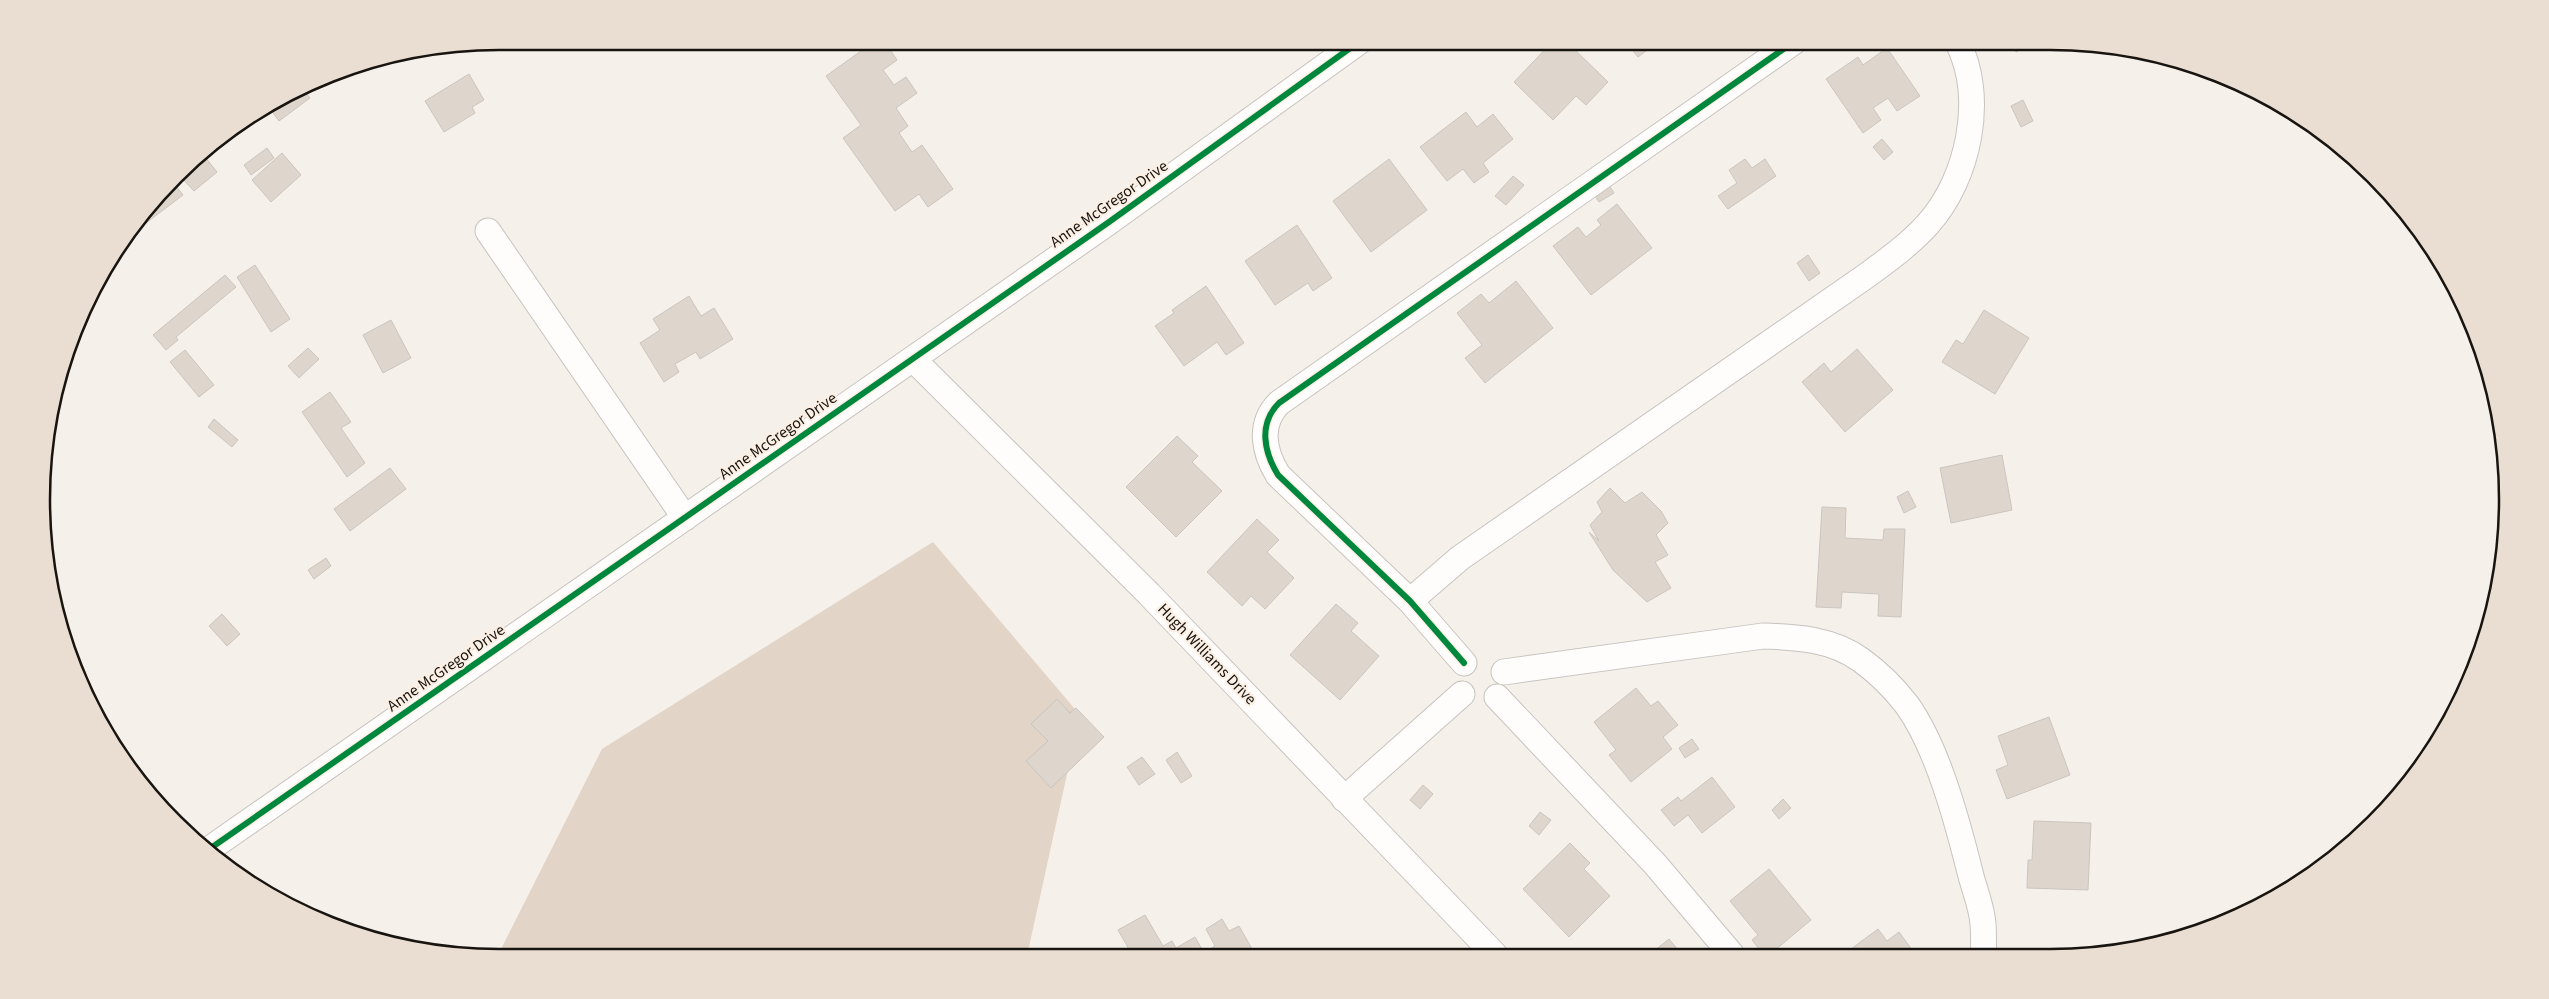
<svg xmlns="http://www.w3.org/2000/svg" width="2549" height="999" font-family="'Source Sans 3',sans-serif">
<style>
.green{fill:#e2d4c6}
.building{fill:#ded6cc;stroke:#cac5c0}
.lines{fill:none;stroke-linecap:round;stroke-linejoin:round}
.minor-casing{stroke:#c8c3bf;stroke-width:27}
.minor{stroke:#fefdfc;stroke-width:25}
.cycleway-casing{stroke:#fcf0e4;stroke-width:9}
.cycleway{stroke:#00873e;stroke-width:6}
.labels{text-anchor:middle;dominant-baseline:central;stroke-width:4.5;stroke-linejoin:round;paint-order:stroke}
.street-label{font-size:16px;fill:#181410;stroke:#fcf0e4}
.rim{fill:none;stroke:#181410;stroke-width:2.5}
</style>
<rect width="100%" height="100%" fill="#f6f0ea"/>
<path class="green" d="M933,542l147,173 -53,241 -530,1 105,-208z"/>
<path class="building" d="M875,41h9l13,19 -14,10 11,15 12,-8 11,16 -21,15 12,18 -9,7 13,19 10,-7 31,44 -25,18 -9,-13 -24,17 -52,-73 18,-13 -35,-49z
M1553,41h4l10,10 4,-5 37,36 -22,23 -10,-9 -23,24 -39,-38z
M1625,41h34l-21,16z
M2010,41h15l2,5 -11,6z
M1887,48l33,48 -23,15 -9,-13 -15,10 8,12 -18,13 -37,-54 32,-22 5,8z
M469,74l15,26 -12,7 3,6 -31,19 -19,-31z
M302,88l8,10 -31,23 -8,-11 -36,27 -4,-6 40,-28z
M2023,100l10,21 -12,6 -10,-21z
M1466,112l11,15 16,-13 20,25 -30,24 6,9 -15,11 -11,-14 -16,12 -27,-34z
M1882,139l11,13 -9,8 -11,-13z
M267,148l7,10 -23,17 -7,-10z
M201,152l16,20 -23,19 -14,-15z
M282,153l19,22 -30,27 -19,-22z
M1389,159l38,51 -56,42 -38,-51z
M1745,159l7,9 13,-9 11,17 -48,33 -10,-13 19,-13 -8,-13z
M1513,176l11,9 -18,20 -11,-9z
M1608,184l6,9 -15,9 -6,-9z
M175,185l8,10 -41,31 -1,-2z
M1617,204l35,44 -61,47 -38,-49 25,-19 8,10 15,-12 -4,-5z
M1297,225l35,53 -19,13 -5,-8 -33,22 -30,-44z
M1808,255l12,18 -11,8 -12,-18z
M255,265l35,54 -19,13 -34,-55z
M225,275l11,12 -60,50 2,3 -12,10 -13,-15z
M1516,281l37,47 -68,55 -20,-25 17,-13 -25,-32 24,-19 8,9z
M1206,286l38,57 -18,12 -9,-13 -33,24 -29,-40 19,-13 -2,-3z
M689,296l12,20 13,-8 19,31 -33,20 -4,-7 -21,12 4,8 -15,10 -24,-39 20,-13 -7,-11z
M1984,310l45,28 -34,56 -53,-32 14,-22 7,4z
M391,320l20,38 -28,15 -20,-38z
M308,348l11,11 -20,19 -11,-12z
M1857,349l36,41 -48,42 -43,-50 22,-19 7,9z
M185,350l29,35 -15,12 -29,-35z
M330,392l21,30 -10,6 24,35 -18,14 -45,-65z
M214,419l24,21 -6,7 -24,-20z
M1177,436l21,20 -6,6 30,29 -46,46 -50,-50z
M2002,455l10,55 -61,13 -11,-55z
M390,468l16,21 -56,42 -16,-22z
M1610,488l15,15 17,-11 19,19 7,12 -12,12 12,20 -13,7 16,26 -24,14 -34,-32 -24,-38 10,9 -9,-16 12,-13 -5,-10z
M1908,491l8,16 -12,6 -7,-16z
M1822,507l24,1 -1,30 38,2 1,-11h21l-4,88 -23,-1 1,-22 -37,-2 -1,16 -25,-1z
M1257,519l22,21 -12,12 27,26 -29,31 -14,-13 -9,10 -35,-34z
M326,558l5,8 -17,13 -6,-9z
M1336,604l22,19 -7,8 28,25 -39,44 -50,-45z
M222,614l18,20 -13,12 -18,-20z
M1636,688l15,18 7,-5 20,24 -15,12 9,12 -41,33 -22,-27 7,-5 -22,-28z
M1057,699l13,14 6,-5 28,29 -53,51 -25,-27 22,-20 -17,-17z
M2049,717l21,58 -63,24 -11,-29 12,-5 -10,-29z
M1692,739l7,10 -14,9 -6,-10z
M1177,752l15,24 -11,7 -15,-23z
M1142,757l13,17 -16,11 -12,-18z
M1712,777l23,30 -33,26 -14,-18 -14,11 -13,-16 17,-13 3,4z
M1423,785l10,9 -13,15 -10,-9z
M1783,799l8,9 -12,11 -7,-9z
M1540,812l11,8 -12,15 -10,-9z
M2034,821l57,2 -3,67 -61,-2 1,-28h4z
M1570,843l20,20 -6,6 26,27 -41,41 -46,-48z
M1769,869l42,51 -42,35h-5l-12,-15 6,-5 -28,-34z
M1145,915l18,31 9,-5 4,7 19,-11 9,16 11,-7 -9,-17 16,-10 7,12 10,-5 17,30h-123l-15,-26z
M1878,929l9,12 12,-9 16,22h-67l-1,-2z
M1669,939l13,16h-33z"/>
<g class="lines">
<defs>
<path id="minor" d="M488,231l197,287
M913,359l236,235 346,361
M1410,601l50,-43 406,-282c22,-16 44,-32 62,-52 41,-46 58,-127 29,-183
M1464,663l-54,-62 -132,-126c-14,-23 -20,-51 1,-72l516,-362
M1504,672l259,-36c34,1 69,3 98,24 18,13 33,28 46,45 31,43 51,119 64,171 4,15 11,32 12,48 1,10 0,20 1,30
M1497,697l158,167 77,91
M1344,799l118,-105
M208,850l901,-628 251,-181"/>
</defs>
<use href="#minor" class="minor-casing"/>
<use href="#minor" class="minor"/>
<defs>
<path id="cycleway" d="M1464,663l-54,-62 -132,-126c-14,-23 -20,-51 1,-72l516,-362
M208,850l901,-628 251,-181"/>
</defs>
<use href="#cycleway" class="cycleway-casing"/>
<use href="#cycleway" class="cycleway"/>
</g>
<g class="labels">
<g class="street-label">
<text transform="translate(1109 204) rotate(-35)">Anne McGregor Drive</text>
<text transform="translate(778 436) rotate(-35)">Anne McGregor Drive</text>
<text transform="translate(1207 654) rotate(46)">Hugh Williams Drive</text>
<text transform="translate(446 668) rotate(-35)">Anne McGregor Drive</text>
</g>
</g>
<path d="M0 0H2549V999H0ZM499 50H2050A449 449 0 0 1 2499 499V500A449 449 0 0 1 2050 949H499A449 449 0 0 1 50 500V499A449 449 0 0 1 499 50Z" fill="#eaded3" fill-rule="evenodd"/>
<path class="rim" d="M499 50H2050A449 449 0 0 1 2499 499V500A449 449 0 0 1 2050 949H499A449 449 0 0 1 50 500V499A449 449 0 0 1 499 50Z"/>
</svg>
